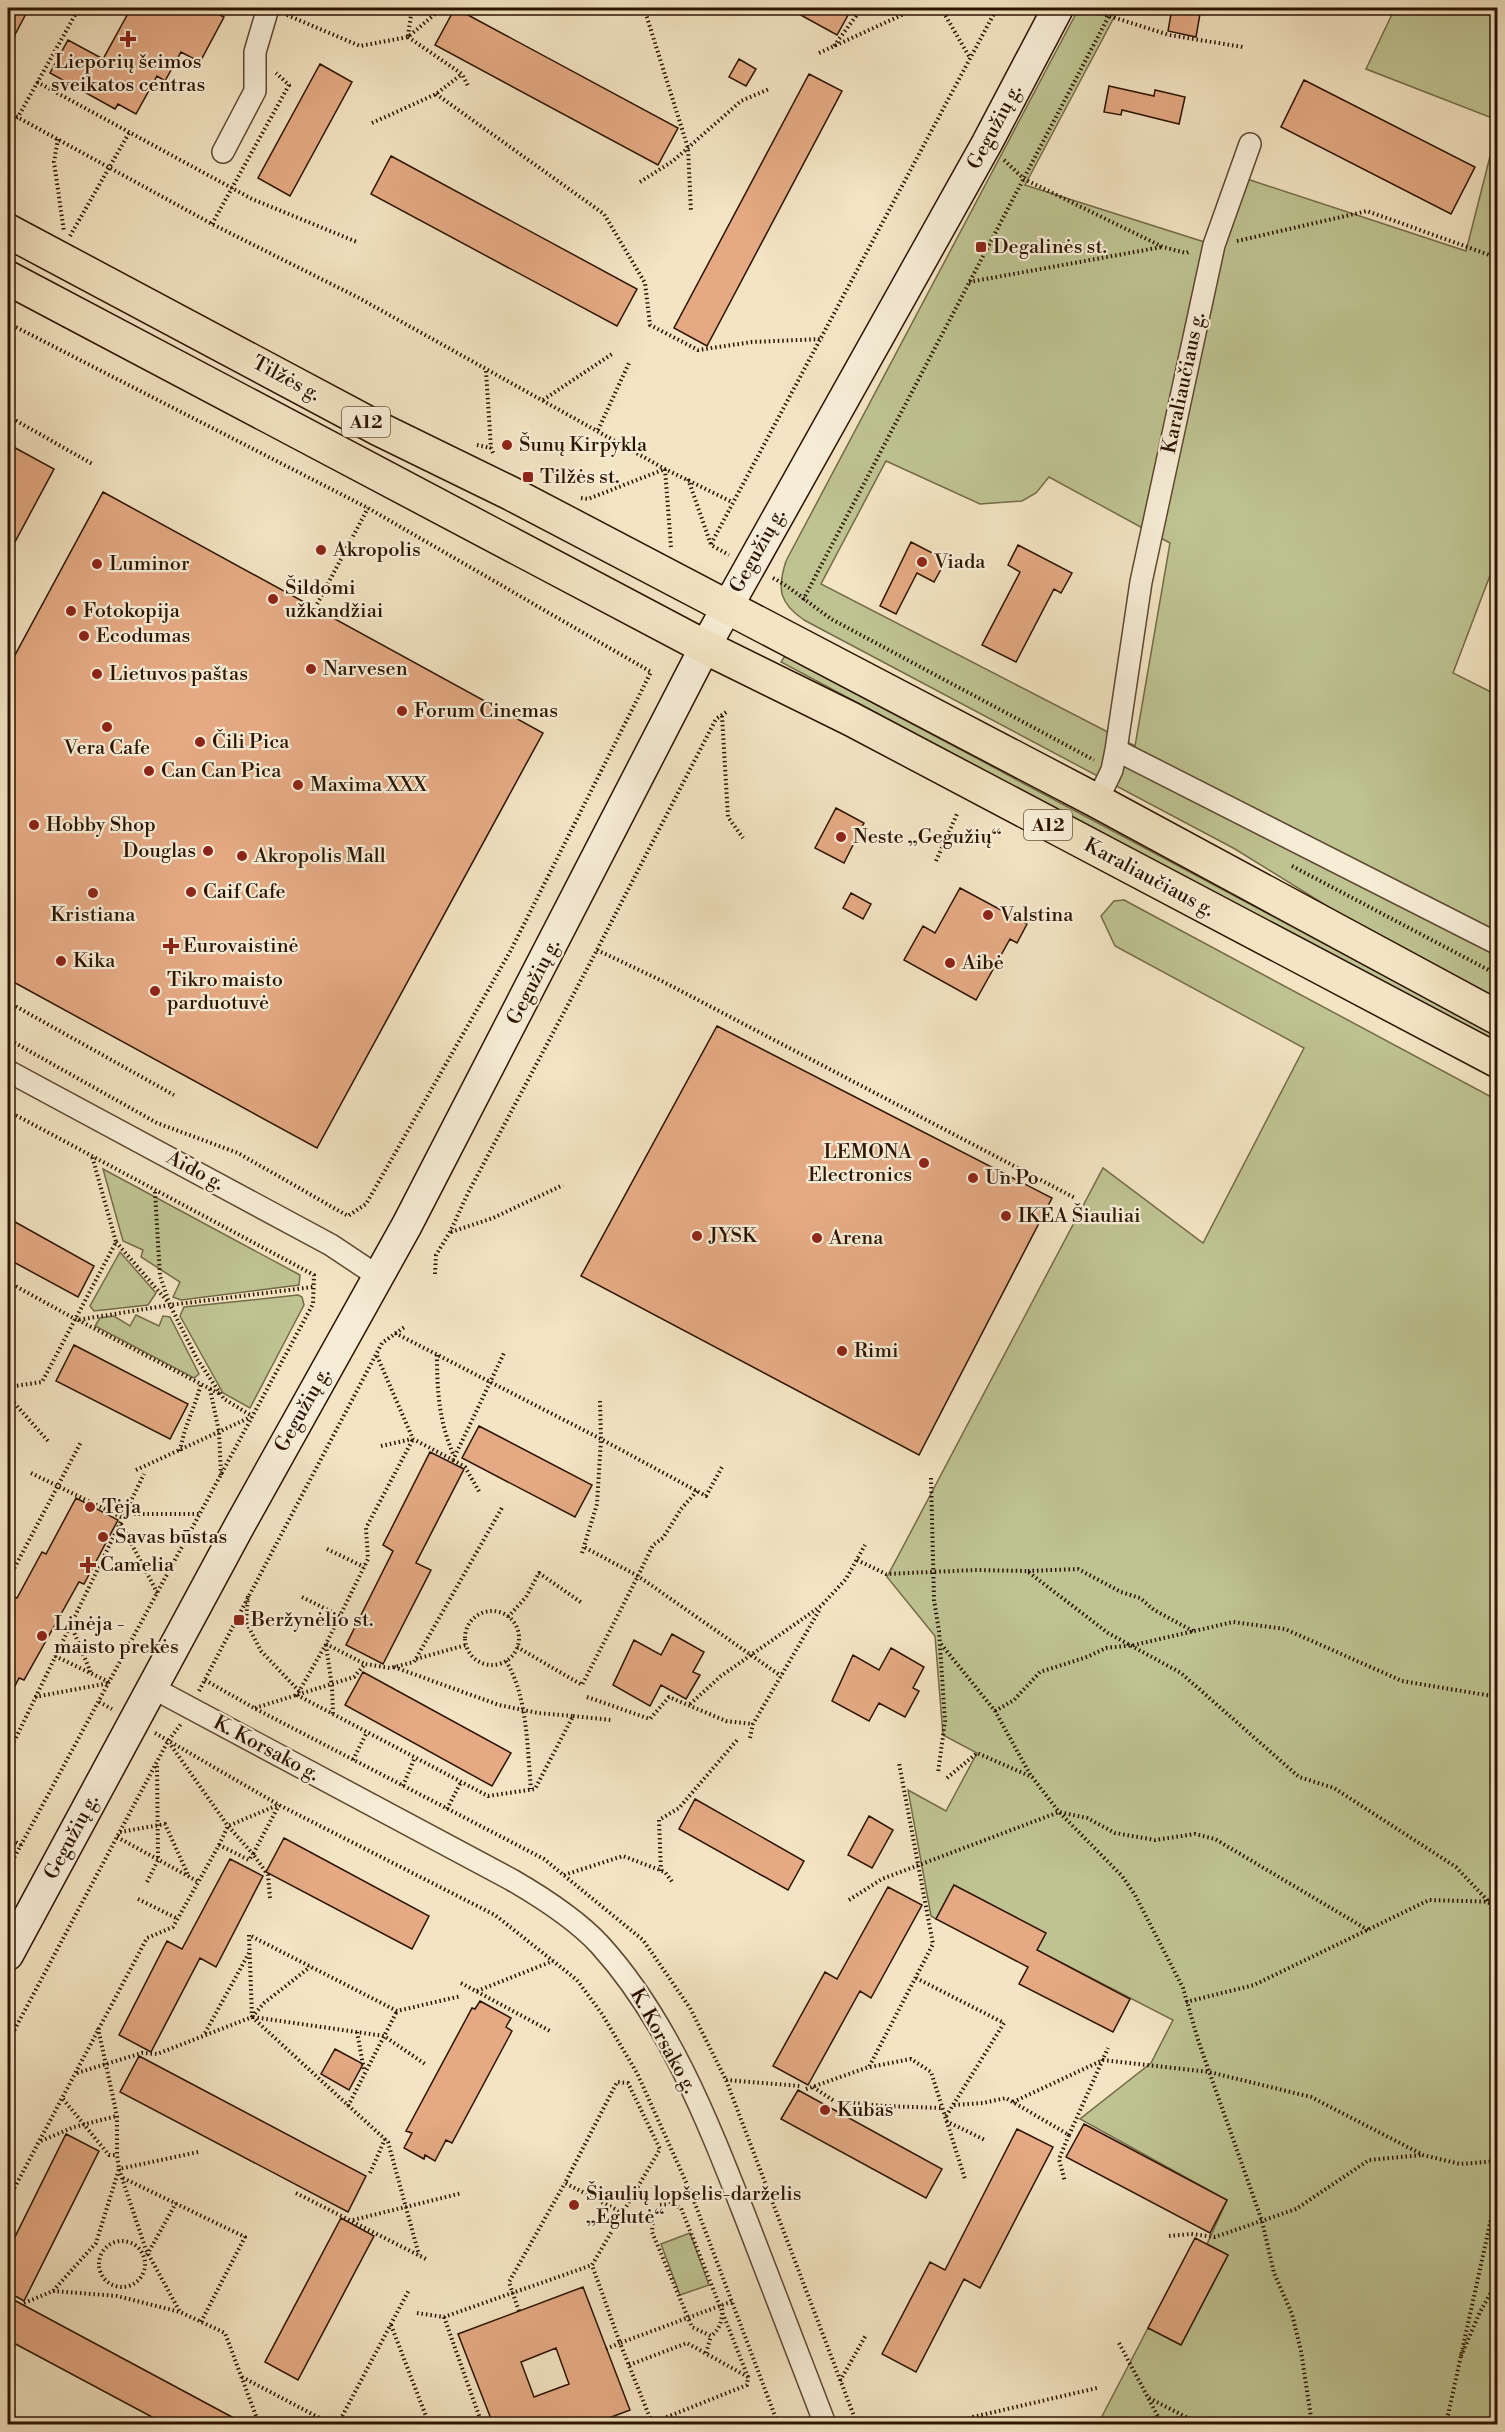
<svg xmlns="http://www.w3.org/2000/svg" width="1505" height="2432" font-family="'Libre Bodoni',serif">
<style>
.green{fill:#bec391;stroke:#756b48;stroke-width:1.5;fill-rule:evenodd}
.building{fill:#e5aa84;stroke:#2c1300;stroke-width:1.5;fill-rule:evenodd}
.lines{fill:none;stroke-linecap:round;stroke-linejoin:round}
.minor-casing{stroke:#5e4730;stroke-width:24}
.secondary-casing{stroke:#2c1300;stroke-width:33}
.trunk-casing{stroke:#2c1300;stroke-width:36}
.path{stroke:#2c1300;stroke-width:4;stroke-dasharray:1.5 3;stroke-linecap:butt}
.minor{stroke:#f7edd7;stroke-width:21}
.secondary{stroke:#f7edd7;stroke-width:30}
.trunk{stroke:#f3e4c2;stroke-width:33}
.poi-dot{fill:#8f2418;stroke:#f7edd7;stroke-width:2}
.labels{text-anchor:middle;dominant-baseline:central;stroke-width:4.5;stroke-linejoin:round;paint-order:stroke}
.shield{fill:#f7edd7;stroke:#695440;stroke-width:1.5}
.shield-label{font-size:18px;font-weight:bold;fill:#2c1300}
.poi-label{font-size:20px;fill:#2c1300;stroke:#f7edd7;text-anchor:start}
.street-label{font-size:20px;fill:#2c1300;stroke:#f7edd7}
</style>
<rect width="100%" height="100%" fill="#f3e4c2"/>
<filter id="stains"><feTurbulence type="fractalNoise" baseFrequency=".00333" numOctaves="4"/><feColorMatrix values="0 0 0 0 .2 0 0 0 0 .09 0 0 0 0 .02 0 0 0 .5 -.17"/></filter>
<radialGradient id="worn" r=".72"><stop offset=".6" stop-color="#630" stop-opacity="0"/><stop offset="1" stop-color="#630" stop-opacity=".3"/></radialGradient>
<path class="green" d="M1079,8h40l-94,177 189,60 24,-69 228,75 31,-122v428l-44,116 44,22v304l-104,-52 -158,-98 -431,-229c-25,-17 -27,-31 -18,-59zM886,461l94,43 42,-3 14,-8 13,-16 121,66 -35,203 -314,-162z
M1395,8h102v112l-131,-51z
M785,656l712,380v8l-716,-382z
M1124,900l373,200v1324h-399l50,-96 33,17 47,-90 -21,-11 20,-44 -147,-81 71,-56 22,-43 -136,-70 -83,-65 -18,34 -5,-3 -23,-126 38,21 31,-58 -34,-18 -8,-99 -48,-59 216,-409 100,75 101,-195 -189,-102 -14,-30 13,-15z
M103,1169l197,106 -1,10 -118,15 -8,-3 7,-15 -39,-25 2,-7 -20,-9z
M120,1252l36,41 -8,12 -54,6 -4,-5z
M298,1295l4,2 2,8 -54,103 -27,-15 -43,-77 4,-9z
M136,1315l23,11 4,-10 7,1 29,57 -5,4 -99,-52 5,-8 14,-2 16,10z
M690,2233l19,52 -29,10 -19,-51z"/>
<path class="building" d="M8,8h21l-21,40z
M131,8h76l17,9 -24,45 -19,-10 -16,29 -8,-5 -21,38 -18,-10 -3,5 -65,-36 18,-33 35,19z
M455,8l223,120 -20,37 -223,-120z
M788,8h64l-15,27z
M1172,8h29l-5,29 -28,-6z
M739,59l17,10 -10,17 -17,-9z
M320,64l32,18 -62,114 -32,-18z
M809,74l33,17 -135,255 -33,-18z
M1304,80l171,87 -24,47 -170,-87z
M1109,86l45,10 1,-6 30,7 -6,27 -57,-14 -1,5 -17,-3z
M391,156l246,133 -20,37 -246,-132z
M8,444l46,25 -46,86z
M103,492l440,241 -226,415 -309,-169v-311z
M911,542l35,18 -12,22 -17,-9 -21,41 -16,-8z
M1018,545l54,28 -11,20 -7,-4 -38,73 -34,-17 38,-73 -12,-7z
M836,808l28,15 -20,40 -29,-15z
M960,888l67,36 -10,19 -7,-4 -34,61 -72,-40 19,-34 12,7z
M851,893l20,11 -8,15 -20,-11z
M717,1026l335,172 -133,257 -338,-179z
M8,1218l86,48 -16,31 -70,-38z
M74,1345l114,59 -18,35 -114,-58z
M479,1426l113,59 -17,32 -113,-59z
M430,1452l34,17 -48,94 15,7 -48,94 -37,-19 47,-94 -10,-6z
M76,1498l42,22 -34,64 -5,-2 -55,98 -5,-2 -11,22v-95l4,-9 5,2 25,-46 4,2z
M672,1634l32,18 -11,20 7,3 -14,24 -25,-14 -11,21 -37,-21 21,-45 27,15z
M891,1648l33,19 -11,21 6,3 -14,26 -26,-14 -10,18 -37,-20 21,-46 26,15z
M363,1672l148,81 -19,33 -147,-81z
M695,1799l109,62 -16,29 -109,-61z
M869,1816l24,14 -21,38 -24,-13z
M284,1838l145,78 -17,33 -146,-77z
M230,1859l33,17 -47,91 -16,-9 -49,94 -32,-17 48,-94 15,8z
M954,1885l92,48 -9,17 93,49 -17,33 -94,-48 9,-17 -92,-48z
M888,1887l34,18 -51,93 -11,-7 -52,94 -35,-19 52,-94 12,7z
M480,2001l31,17 -5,9 6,4 -60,112 -6,-3 -11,21 -10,-6 -1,4 -20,-11 8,-15 -6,-2 66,-123 3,1z
M335,2049l28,15 -14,26 -28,-16z
M139,2056l227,120 -18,36 -228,-120z
M798,2090l144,79 -16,29 -145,-79z
M1084,2124l143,76 -17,33 -144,-76z
M1017,2129l36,18 -73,141 -16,-9 -48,93 -34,-18 48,-92 15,8z
M66,2134l33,17 -75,150 -16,-9v-41z
M341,2218l33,18 -76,144 -33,-18z
M1195,2238l33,17 -47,90 -33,-17z
M583,2287l47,123 -37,14h-100l-35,-90zM556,2348l13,36 -35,13 -13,-35z
M14,2300l231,124h-80l-157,-84v-29z"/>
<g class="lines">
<defs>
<path id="minor" d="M223,152l32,-61v-39l13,-44
M1116,750l382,194
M1097,801l15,-31 4,-20 25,-168 73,-337 36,-101
M8,1071l323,174 48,32
M153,1688l359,192c31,18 64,39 88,65 69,76 108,177 145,271 27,70 54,139 80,208"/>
<path id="secondary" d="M8,1955l233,-432 166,-298 298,-578 282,-504 71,-135"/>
<path id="trunk" d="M8,231l371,198 131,64 587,308 401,217
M8,278l697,369 146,72 647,342"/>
</defs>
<use href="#minor" class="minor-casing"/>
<use href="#secondary" class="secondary-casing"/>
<use href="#trunk" class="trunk-casing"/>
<path class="path" d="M644,8l44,140 3,64
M941,8l29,50
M1084,8l85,27 74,12
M287,15l73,31 48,-9 34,-29
M408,36l4,-28
M408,37l54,37 6,12
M834,46l22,-30 3,-8
M819,53l98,-45
M37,82l215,117 105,43
M436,94l168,120 41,69 5,42 48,25 54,-8 71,-3
M8,112l204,112 147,74 306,171 67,33
M8,121l10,-4 61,-109
M372,123l64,-29 26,-20
M58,139l-4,23 10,70
M1004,160l20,19 139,68 23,6 5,-2
M640,182l33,-21 68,-60 28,-12
M212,224l77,-139 -13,-12
M70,236l59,-103
M1237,241l130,-30 131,47
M969,282l193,-35
M8,323l360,185 283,164 -140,278 -145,254 -18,12 -110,-63 -81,-30 -149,-84
M8,336l5,-10
M486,371l5,77 3,7
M543,400l69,-46
M8,416l86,49
M598,430l31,-67
M477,445l14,3
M688,479l23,66 18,10
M581,498l7,1 77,-30 6,78
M711,544l286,-536
M773,578c21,11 40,29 60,42l261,140
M803,600l310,-592
M315,608l53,-100
M722,716l6,101 15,21
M936,861l21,-47
M1292,866l206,109
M597,950l61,29 417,219
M8,1002l166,93
M8,1111l306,164 -1,29 -305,565
M155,1192l5,84 10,29 27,54 27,40 28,17
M451,1232l42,-14 70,-33
M116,1242l52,60
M435,1274l1,-19 14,-23 18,-39 129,-243 119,-231 12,-8
M8,1282l69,38 93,-15 143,-18
M78,1320l142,74
M395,1333l206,106 105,57 16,-29
M437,1355c0,36 2,67 17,101
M377,1356l36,83 40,21 52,-109
M8,1387l34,-5 74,-140 -24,-86
M210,1389l9,43 2,43
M8,1396l40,45
M381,1446l31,-7
M180,1451c4,-24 15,-44 21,-67
M453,1460l12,7 15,26
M136,1470l115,-53
M31,1473l92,45
M931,1478l3,122 5,31 6,90 -7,52
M697,1491l-16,18 -18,29 -10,7 -15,31 143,100
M125,1514h76
M121,1524l37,70
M327,1549l37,18
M582,1553l15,-49 4,-65 -1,-38
M857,1560l29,14 89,-4 52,1 81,62 73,40 118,104 35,11 122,79 33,35 9,26
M1028,1571l50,-2 43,23 19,6 14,12 39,21
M8,1580l73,-138
M248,1596l-2,26 15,29 38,40
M302,1597l38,19
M465 1638a27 27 0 1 1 54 0a27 27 0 1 1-54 0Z
M508,1617l18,-20 13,-24 43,30
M71,1625l20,48
M326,1644l39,20
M941,1644l54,67 36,65
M326,1645l6,42 1,27
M517,1647l65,38 56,-109 -54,-29
M55,1656l54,26
M416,1659l50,-14
M506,1661c22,36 21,87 25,128
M394,1667l105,38 39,8 35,3 -38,73 -47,7 -191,-101 29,-51 42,-85 -2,-31 47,-89
M205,1680l49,28 290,151 99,81 47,68 36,72 131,344
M199,1691l183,-348 24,-17
M35,1697l74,-14
M587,1697l63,22 19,-22 57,24 27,3
M99,1702l13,7
M690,1704l31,-28 100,-70 25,-27 19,-34
M255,1708l99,-31 11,-13 25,4 24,-6 89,-156
M995,1711l19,-11 26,-28 47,-15 19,-9 28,-3 99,-23 52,7 117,52 96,16
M573,1716l38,4
M155,1733l124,72 216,110 82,65 25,34 35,59 54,120 87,231
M750,1738l3,-14 67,-115
M8,1754l136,-280
M353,1760l14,-28
M947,1778l30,-25 55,24 27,35 63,64 13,19 48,93 15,52 64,181 12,52 18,41 9,37 11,73
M403,1786l12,-29
M447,1809l14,-27
M120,1832l45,-8 24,53
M117,1837l80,44
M8,1838l13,7
M219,1845l9,-19 50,-21
M661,1871l-2,-51 20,-12 59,-69
M564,1875l59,-19 42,16 8,11
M147,1882l11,-22 -1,-96
M270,1898l-2,-23 -15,-21 26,-49
M138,1899l40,20
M849,1900l33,-21 177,-67 28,6 28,15 40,7 40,-6 20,5 153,91
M916,1978l88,45 -59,95
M461,1983l89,48
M477,1991l76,-30
M1186,2002l68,-17 175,-85 69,2
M252,2017l136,125 31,113
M252,2017l12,-14 46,-36
M253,2017l131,19 41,28
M357,2032l7,38
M205,2033l44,-80
M8,2042l160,-301 13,-17
M870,2067l41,-8 20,13 34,107
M77,2073l65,-20 15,1 95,-37 -3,-82 148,76 64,-15
M726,2080l74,6
M813,2087l21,14 50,5 58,2
M806,2089l63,-22 64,-123 -34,-181
M63,2099l46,56h7
M1013,2102l90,-42 106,12 102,25 112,58 37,9 38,-3
M954,2105l29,-2 23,-5 63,37 -10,24 6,23
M348,2106l49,-95
M946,2121l39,19
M1069,2135l39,-87
M41,2141l33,-14 43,-11
M198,2152l-79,17 27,81 34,62 45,21 34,91
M370,2173l15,-34
M123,2178l122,59 -44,85
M296,2193l130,66
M8,2200l139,-262 26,-11 46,-82 30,15 4,-6 -25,-28 -58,-82
M623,2213l-58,-30 52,-101 11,1 32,66 -68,116 28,78 113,-42
M353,2220l109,-27
M1169,2236l22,-2 24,3 81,-28 73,-49 53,-5
M99 2264a23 23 0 1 1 46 0a23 23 0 1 1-46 0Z
M147,2255l29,-52
M53,2291l64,5 63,16
M8,2295l6,3
M24,2303l29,-12 43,-48 23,-74 -2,-14v-39l-19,-88
M519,2311l-10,-29 56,-99
M417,2313l27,4 148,-52
M444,2317l38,107
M391,2325l38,99
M1119,2343l43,81
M606,2349l14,-6 32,80 95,-38 1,-8 -67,-169 -9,-4 -13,1 -6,11 -1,16 40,95 19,9c10,-7 12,-19 11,-31
M706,2353l5,-17
M1461,2356l19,-44 18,-32
M629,2365l58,-22 61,34
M242,2377l89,47
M840,2381l26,-46
M1149,2398l39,20 20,6
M8,2418l11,6
M338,2424l71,-134
M956,2424l17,-7 124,-29
M1446,2424l52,-237"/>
<use href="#minor" class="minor"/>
<use href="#secondary" class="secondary"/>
<use href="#trunk" class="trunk"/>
</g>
<g class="poi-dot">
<path d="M125 30h6v6h6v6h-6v6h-6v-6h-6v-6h6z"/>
<rect x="975" y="241" width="12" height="12" rx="3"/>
<circle cx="507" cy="445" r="6"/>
<rect x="522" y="471" width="12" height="12" rx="3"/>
<circle cx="321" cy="550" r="6"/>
<circle cx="922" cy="562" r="6"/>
<circle cx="97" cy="564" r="6"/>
<circle cx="273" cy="599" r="6"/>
<circle cx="71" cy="611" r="6"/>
<circle cx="84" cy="636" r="6"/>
<circle cx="311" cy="669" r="6"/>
<circle cx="97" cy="674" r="6"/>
<circle cx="402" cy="711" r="6"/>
<circle cx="107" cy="727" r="6"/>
<circle cx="200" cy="742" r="6"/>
<circle cx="149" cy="771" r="6"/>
<circle cx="298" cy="785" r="6"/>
<circle cx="34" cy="825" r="6"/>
<circle cx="841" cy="837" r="6"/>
<circle cx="208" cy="851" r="6"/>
<circle cx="242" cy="856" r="6"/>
<circle cx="191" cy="892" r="6"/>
<circle cx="93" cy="893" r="6"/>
<circle cx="988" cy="915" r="6"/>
<path d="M168 937h6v6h6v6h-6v6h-6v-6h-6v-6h6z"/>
<circle cx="61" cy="961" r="6"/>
<circle cx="950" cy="963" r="6"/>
<circle cx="155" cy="991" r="6"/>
<circle cx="924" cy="1163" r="6"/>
<circle cx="973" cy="1178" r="6"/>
<circle cx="1006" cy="1216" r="6"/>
<circle cx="697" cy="1236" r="6"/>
<circle cx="817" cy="1238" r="6"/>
<circle cx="842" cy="1351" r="6"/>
<circle cx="90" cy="1507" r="6"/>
<circle cx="103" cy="1537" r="6"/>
<path d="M85 1556h6v6h6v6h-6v6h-6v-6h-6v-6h6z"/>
<rect x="233" y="1614" width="12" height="12" rx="3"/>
<circle cx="42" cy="1636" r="6"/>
<circle cx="825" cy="2110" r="6"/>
<circle cx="574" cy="2205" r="6"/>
</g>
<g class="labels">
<g class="shield">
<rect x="342" y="407" width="48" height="30" rx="4.5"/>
<rect x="1024" y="810" width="48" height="30" rx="4.5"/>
</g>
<g class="shield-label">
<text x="366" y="422">A12</text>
<text x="1048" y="825">A12</text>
</g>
<g class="poi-label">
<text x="128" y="62" text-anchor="middle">Lieporių šeimos<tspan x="128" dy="23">sveikatos centras</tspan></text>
<text x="993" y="247">Degalinės st.</text>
<text x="519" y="445">Šunų Kirpykla</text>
<text x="540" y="477">Tilžės st.</text>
<text x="333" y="550">Akropolis</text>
<text x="934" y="562">Viada</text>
<text x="109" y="564">Luminor</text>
<text x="285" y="588">Šildomi<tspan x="285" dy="23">užkandžiai</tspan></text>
<text x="83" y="611">Fotokopija</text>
<text x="96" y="636">Ecodumas</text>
<text x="323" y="669">Narvesen</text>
<text x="109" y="674">Lietuvos paštas</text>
<text x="414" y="711">Forum Cinemas</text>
<text x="212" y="742">Čili Pica</text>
<text x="107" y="748" text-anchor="middle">Vera Cafe</text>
<text x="161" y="771">Can Can Pica</text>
<text x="310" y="785">Maxima XXX</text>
<text x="46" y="825">Hobby Shop</text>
<text x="853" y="837">Neste „Gegužių“</text>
<text x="196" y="851" text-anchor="end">Douglas</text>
<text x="254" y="856">Akropolis Mall</text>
<text x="203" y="892">Caif Cafe</text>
<text x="93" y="915" text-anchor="middle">Kristiana</text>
<text x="1000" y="915">Valstina</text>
<text x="183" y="946">Eurovaistinė</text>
<text x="73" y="961">Kika</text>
<text x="962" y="963">Aibė</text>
<text x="167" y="980">Tikro maisto<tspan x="167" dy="23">parduotuvė</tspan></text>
<text x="912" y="1152" text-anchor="end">LEMONA<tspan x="912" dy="23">Electronics</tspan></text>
<text x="985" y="1178">Un Po</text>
<text x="1018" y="1216">IKEA Šiauliai</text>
<text x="709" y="1236">JYSK</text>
<text x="829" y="1238">Arena</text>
<text x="854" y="1351">Rimi</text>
<text x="102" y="1507">Tėja</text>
<text x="115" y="1537">Savas būstas</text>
<text x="100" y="1565">Camelia</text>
<text x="251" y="1620">Beržynėlio st.</text>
<text x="54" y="1624">Linėja -<tspan x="54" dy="23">maisto prekės</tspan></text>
<text x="837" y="2110">Kubas</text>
<text x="586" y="2194">Šiaulių lopšelis-darželis<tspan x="586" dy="23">„Eglutė“</tspan></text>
</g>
<g class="street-label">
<text transform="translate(995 127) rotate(-62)">Gegužių g.</text>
<text transform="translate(286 379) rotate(28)">Tilžės g.</text>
<text transform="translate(1184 383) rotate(-78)">Karaliaučiaus g.</text>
<text transform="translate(758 551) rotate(-61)">Gegužių g.</text>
<text transform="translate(1149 878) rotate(28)">Karaliaučiaus g.</text>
<text transform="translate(534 982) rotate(-63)">Gegužių g.</text>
<text transform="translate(195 1171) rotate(28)">Aido g.</text>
<text transform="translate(303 1410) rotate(-61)">Gegužių g.</text>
<text transform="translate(266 1749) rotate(28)">K. Korsako g.</text>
<text transform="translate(72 1837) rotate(-62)">Gegužių g.</text>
<text transform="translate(663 2041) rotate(61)">K. Korsako g.</text>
</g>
</g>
<rect width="1505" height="2432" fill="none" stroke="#f3e4c2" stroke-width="30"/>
<rect x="9" y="9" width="1487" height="2414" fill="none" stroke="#2c1300" stroke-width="3"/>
<rect x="15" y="15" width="1475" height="2402" fill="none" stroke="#2c1300" stroke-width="1.5"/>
<rect width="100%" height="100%" filter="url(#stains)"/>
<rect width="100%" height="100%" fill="url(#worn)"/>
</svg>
